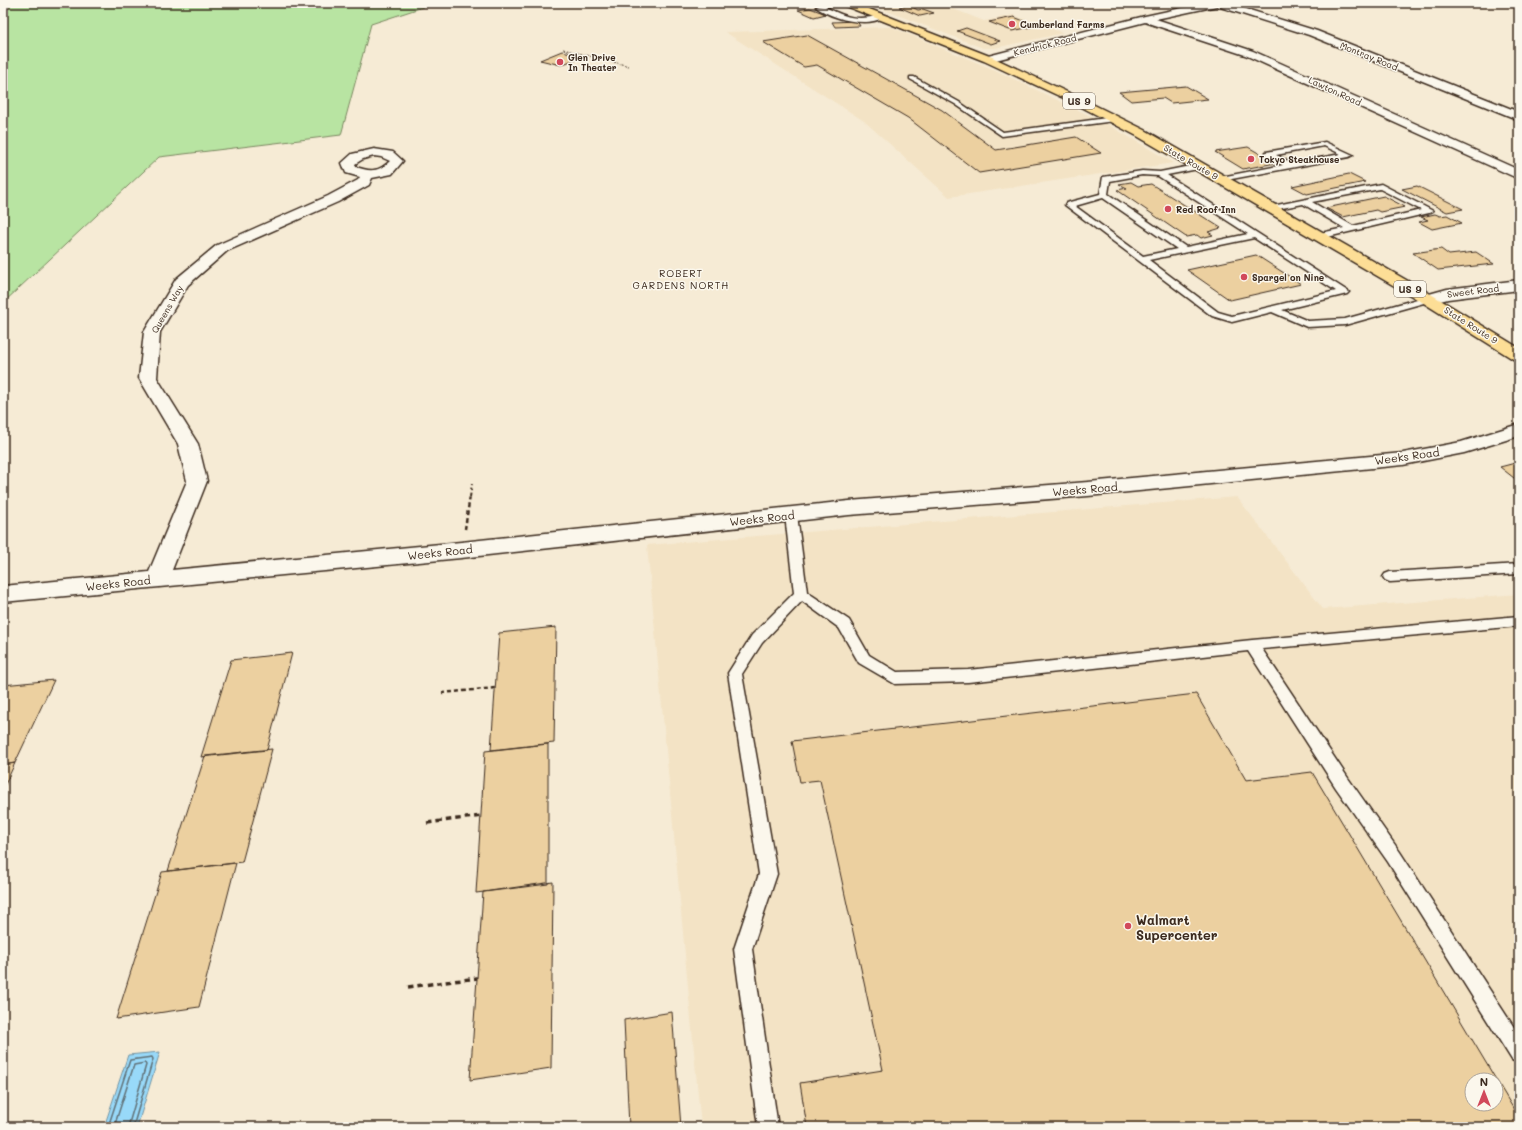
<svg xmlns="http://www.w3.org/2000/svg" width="1522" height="1130" font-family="Mali,sans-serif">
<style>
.built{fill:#f3e3c5;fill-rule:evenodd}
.green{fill:#b8e4a2;stroke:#7a8760}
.water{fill:#98d9f9;stroke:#7393a1}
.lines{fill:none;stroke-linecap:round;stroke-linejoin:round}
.shore{stroke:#607076;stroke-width:1.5}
.building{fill:#ecd0a0;stroke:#3b2a1e;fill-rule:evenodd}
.service-casing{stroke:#3b2a1e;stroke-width:3}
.minor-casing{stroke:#3b2a1e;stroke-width:3}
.primary-casing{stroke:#3b2a1e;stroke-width:3}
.path-far3{stroke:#3b2a1e;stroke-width:1;stroke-dasharray:2 1.5;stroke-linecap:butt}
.path-far2{stroke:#3b2a1e;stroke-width:2;stroke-dasharray:3.5 2.5;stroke-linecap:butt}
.path-far1{stroke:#3b2a1e;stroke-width:2.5;stroke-dasharray:4 3;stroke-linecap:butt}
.path{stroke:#3b2a1e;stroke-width:3.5;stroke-dasharray:5.5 4;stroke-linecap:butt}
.service{fill:#fbf7ec;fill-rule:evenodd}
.minor{fill:#fbf7ec;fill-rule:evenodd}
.primary{fill:#fdde96;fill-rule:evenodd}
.poi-dot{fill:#d1495b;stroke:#fbf7ec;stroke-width:1.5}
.labels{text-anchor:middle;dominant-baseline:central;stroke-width:3;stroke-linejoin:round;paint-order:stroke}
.far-poi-label{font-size:9px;font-weight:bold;fill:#3b2a1e;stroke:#fbf7ec;text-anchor:start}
.far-street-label{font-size:9px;fill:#3b2a1e;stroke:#fbf7ec}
.shield{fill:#fbf7ec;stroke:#75685c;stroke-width:1}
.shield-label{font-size:10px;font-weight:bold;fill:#3b2a1e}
.far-neighbourhood-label{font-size:10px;letter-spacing:1px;fill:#3b2a1e;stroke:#fbf7ec}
.street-label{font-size:11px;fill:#3b2a1e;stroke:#fbf7ec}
.near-poi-label{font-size:13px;font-weight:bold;fill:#3b2a1e;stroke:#fbf7ec;text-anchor:start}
</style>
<rect width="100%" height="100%" fill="#f6ebd5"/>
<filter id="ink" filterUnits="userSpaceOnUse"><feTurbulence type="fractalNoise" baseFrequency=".025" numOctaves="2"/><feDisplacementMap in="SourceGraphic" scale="8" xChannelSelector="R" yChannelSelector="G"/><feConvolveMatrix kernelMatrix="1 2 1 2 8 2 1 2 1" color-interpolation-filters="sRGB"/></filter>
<g filter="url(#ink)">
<path class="built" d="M895,3h43l46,18 29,-6 50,18 -68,15h-12l-106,-41z
M891,27l104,43 112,54 66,39 -224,34 -85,-76 -139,-89z
M1237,497l86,112 196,-15v533h-818l-54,-582zM1472,1080h24v24h-24z"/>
<path class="green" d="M3,3h426l-6,4 -52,17 -30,111 -182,22 -156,146z"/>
<path class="water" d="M160,1052l-23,75h-33l24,-72z"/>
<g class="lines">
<path class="shore" d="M108,1127l22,-67 22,-3 1,2 -20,68
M114,1127l20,-62 11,-2 1,2 -18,62"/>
</g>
<path class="building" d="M908,5l10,5 5,-1 11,4 -14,3 -21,-9z
M810,8l16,6 -12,3 -16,-7z
M1014,17l22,9 -24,5 -23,-9z
M857,21l3,5 -25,1 -3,-5z
M966,28l34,13 -9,3 -34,-13z
M807,35l135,75 54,40 80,-13 25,16 -122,20 -71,-55 -91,-53 -13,2 -41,-25z
M562,51l21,5 -22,9 -21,-5z
M1186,86l22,13 -37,4 -8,-5 -32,3 -12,-9z
M1248,147l28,16 -33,6 -28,-17z
M1349,174l16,8 -58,12 -15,-8z
M1131,182l7,4 13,-2 70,44 -13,4 5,3 -12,3 -4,-3 -11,2 -69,-47 10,-2 -8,-4z
M1417,186l46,23 -16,3 -45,-23z
M1384,196l21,11 -25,5 -4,-2 -33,7 -17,-9z
M1435,214l5,2 7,-1 15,8 -30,6 -13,-7 9,-2 -7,-3z
M1441,249l8,6 27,-3 18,12 -56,6 -25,-17z
M1256,255l45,29 -71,16 -43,-30z
M1519,462v20l-19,-15z
M556,627l-2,116 -63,7 8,-117z
M292,653l-25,97 -66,7 30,-97z
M54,680l-39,83 -12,2v-80z
M1196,694l50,86 66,-8 207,346v9h-712l-7,-44 83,-13 -63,-290 -20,2 -8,-41zM1472,1080h24v24h-24z
M548,744v140l-72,9 9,-142z
M272,749l-30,113 -74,9 37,-115z
M15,763l-12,26v-24z
M236,863l-37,144 -83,12 46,-147z
M553,882l-2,186 -81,12 13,-188z
M672,1012l9,115h-52l-5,-107z"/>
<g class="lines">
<defs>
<path id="service" d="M830,3h11l-16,4c23,11 31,14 56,8l3,2c-17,11 -52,2 -68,-10z
M910,77h4l45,25 44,30 111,-15 4,2 -4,2 -112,15 -47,-32 -45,-25z
M1325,142l28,13 -4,2 -128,24 -4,-2 4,-2 62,-12 -17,-9v-4zM1324,146l17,8 -49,9 -16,-8z
M1200,164l4,2 -1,2 -36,7 182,117 -2,2 -65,16 26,11 37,-2 83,-23 5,3 -2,2 -86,24 -38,2 -35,-15 -40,10 -20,-6 -147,-111 1,-2 34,-9 3,-17 39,-6 18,1zM1142,175l16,1 90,58 -62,13 -78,-53 2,-13zM1103,198l74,51 -34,7 -68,-50zM1254,238l82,53 -104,25 -14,-4 -69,-52z
M1381,184l52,27 -4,2 -110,26 -4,-3 1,-2 28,-6 -41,-24 -31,6 -4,-2 4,-2zM1380,189l41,21 -68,16 -41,-24z
M791,511l4,1 2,3 10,77 42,28 20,35 28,17 71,-2 284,-30 267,-24v10l-257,23 86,129 52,74 119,183v28l-7,-3 -124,-198 -52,-74 -88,-137 -280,31 -73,2 -36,-21 -20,-35 -37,-27 -40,42 -20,31 35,200 -25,75 26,178h-20l-24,-178 25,-75 -31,-201 24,-38 42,-42 -9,-78 2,-3z
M1519,564v10l-129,8 -5,-2 -2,-3 2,-3 5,-2z"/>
<path id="minor" d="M1205,3h22l90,28 202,81v8l-210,-85 -92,-29 -61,13 97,32 266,119v9l-274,-124 -100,-33 -157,40 -5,-3 1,-2 161,-41z
M374,149l19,3 10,9 -11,13 -20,4 -3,7 -31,17 -111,49 -39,34 -28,47 -3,46 41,66 9,37 -35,89 289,-28 388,-41 239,-19 315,-29 58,-11 58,-18v12l-55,17 -61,12 -315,31 -239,19 -388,43 -458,44v-16l146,-14 38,-91 -9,-37 -39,-66 5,-46 32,-53 41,-34 111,-49 30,-16 2,-3 -14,-4 -4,-10 10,-9zM374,156l7,1 9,4c-11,11 -20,11 -34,6l-1,-3 8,-5z
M1519,280v10l-71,9 -20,5 -6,-2 -2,-3 2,-3 25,-7z"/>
<path id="primary" d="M841,3h13l138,54 88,41 65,32 289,166 85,52v12l-6,-1 -91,-57 -285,-166 -65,-34 -88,-41 -141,-56z"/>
</defs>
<use href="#service" class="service-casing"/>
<use href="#minor" class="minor-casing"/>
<use href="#primary" class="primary-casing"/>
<path class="path-far3" d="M563,49l66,17"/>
<path class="path-far2" d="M470,497l2,-13"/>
<path class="path-far1" d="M465,529l5,-33
M442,693l53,-5"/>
<path class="path" d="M427,823l54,-7
M408,987l69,-9"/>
<use href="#service" class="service"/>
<use href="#minor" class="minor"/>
<use href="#primary" class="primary"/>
</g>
</g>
<g class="poi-dot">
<circle cx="1012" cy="24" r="4"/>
<circle cx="560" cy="62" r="4"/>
<circle cx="1251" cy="159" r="4"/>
<circle cx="1168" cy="209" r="4"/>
<circle cx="1244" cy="277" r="4"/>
<circle cx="1128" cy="926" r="4"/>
</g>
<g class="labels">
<g class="far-poi-label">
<text x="1020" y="24">Cumberland Farms</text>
<text x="568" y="57">Glen Drive<tspan x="568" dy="10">In Theater</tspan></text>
<text x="1259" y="159">Tokyo Steakhouse</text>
<text x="1176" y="209">Red Roof Inn</text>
<text x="1252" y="277">Spargel on Nine</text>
</g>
<g class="far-street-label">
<text transform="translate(1045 45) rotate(-14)">Kendrick Road</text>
<text transform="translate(1369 56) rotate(22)">Montray Road</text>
<text transform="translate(1335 91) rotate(25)">Lawton Road</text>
<text transform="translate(1191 162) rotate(30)">State Route 9</text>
<text transform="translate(1473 291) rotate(-7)">Sweet Road</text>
<text transform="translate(167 309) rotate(-60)">Queens Way</text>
<text transform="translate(1471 325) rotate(32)">State Route 9</text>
</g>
<g class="shield">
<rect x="1063" y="93" width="32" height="16" rx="3"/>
<rect x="1394" y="281" width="32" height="16" rx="3"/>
</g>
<g class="shield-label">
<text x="1079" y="101">US 9</text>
<text x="1410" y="289">US 9</text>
</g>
<g class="far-neighbourhood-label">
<text x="681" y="273">ROBERT<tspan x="681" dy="12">GARDENS NORTH</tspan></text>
</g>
<g class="street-label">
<text transform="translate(1407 456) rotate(-8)">Weeks Road</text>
<text transform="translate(1085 489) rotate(-5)">Weeks Road</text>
<text transform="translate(762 518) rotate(-6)">Weeks Road</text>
<text transform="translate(440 552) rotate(-6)">Weeks Road</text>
<text transform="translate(118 583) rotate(-6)">Weeks Road</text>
</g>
<g class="near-poi-label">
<text x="1136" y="919">Walmart<tspan x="1136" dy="15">Supercenter</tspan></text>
</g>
</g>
<rect width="1522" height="1130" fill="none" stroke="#fbf7ec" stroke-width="16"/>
<rect x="8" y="8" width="1506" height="1114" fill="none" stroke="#3b2a1e" stroke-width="1.5" filter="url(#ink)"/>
<g transform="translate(1484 1092)"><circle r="19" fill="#fbf7ec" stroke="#aea59a"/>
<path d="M0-3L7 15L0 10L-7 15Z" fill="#d1495b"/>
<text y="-6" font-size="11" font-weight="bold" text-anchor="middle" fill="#3b2a1e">N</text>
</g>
</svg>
